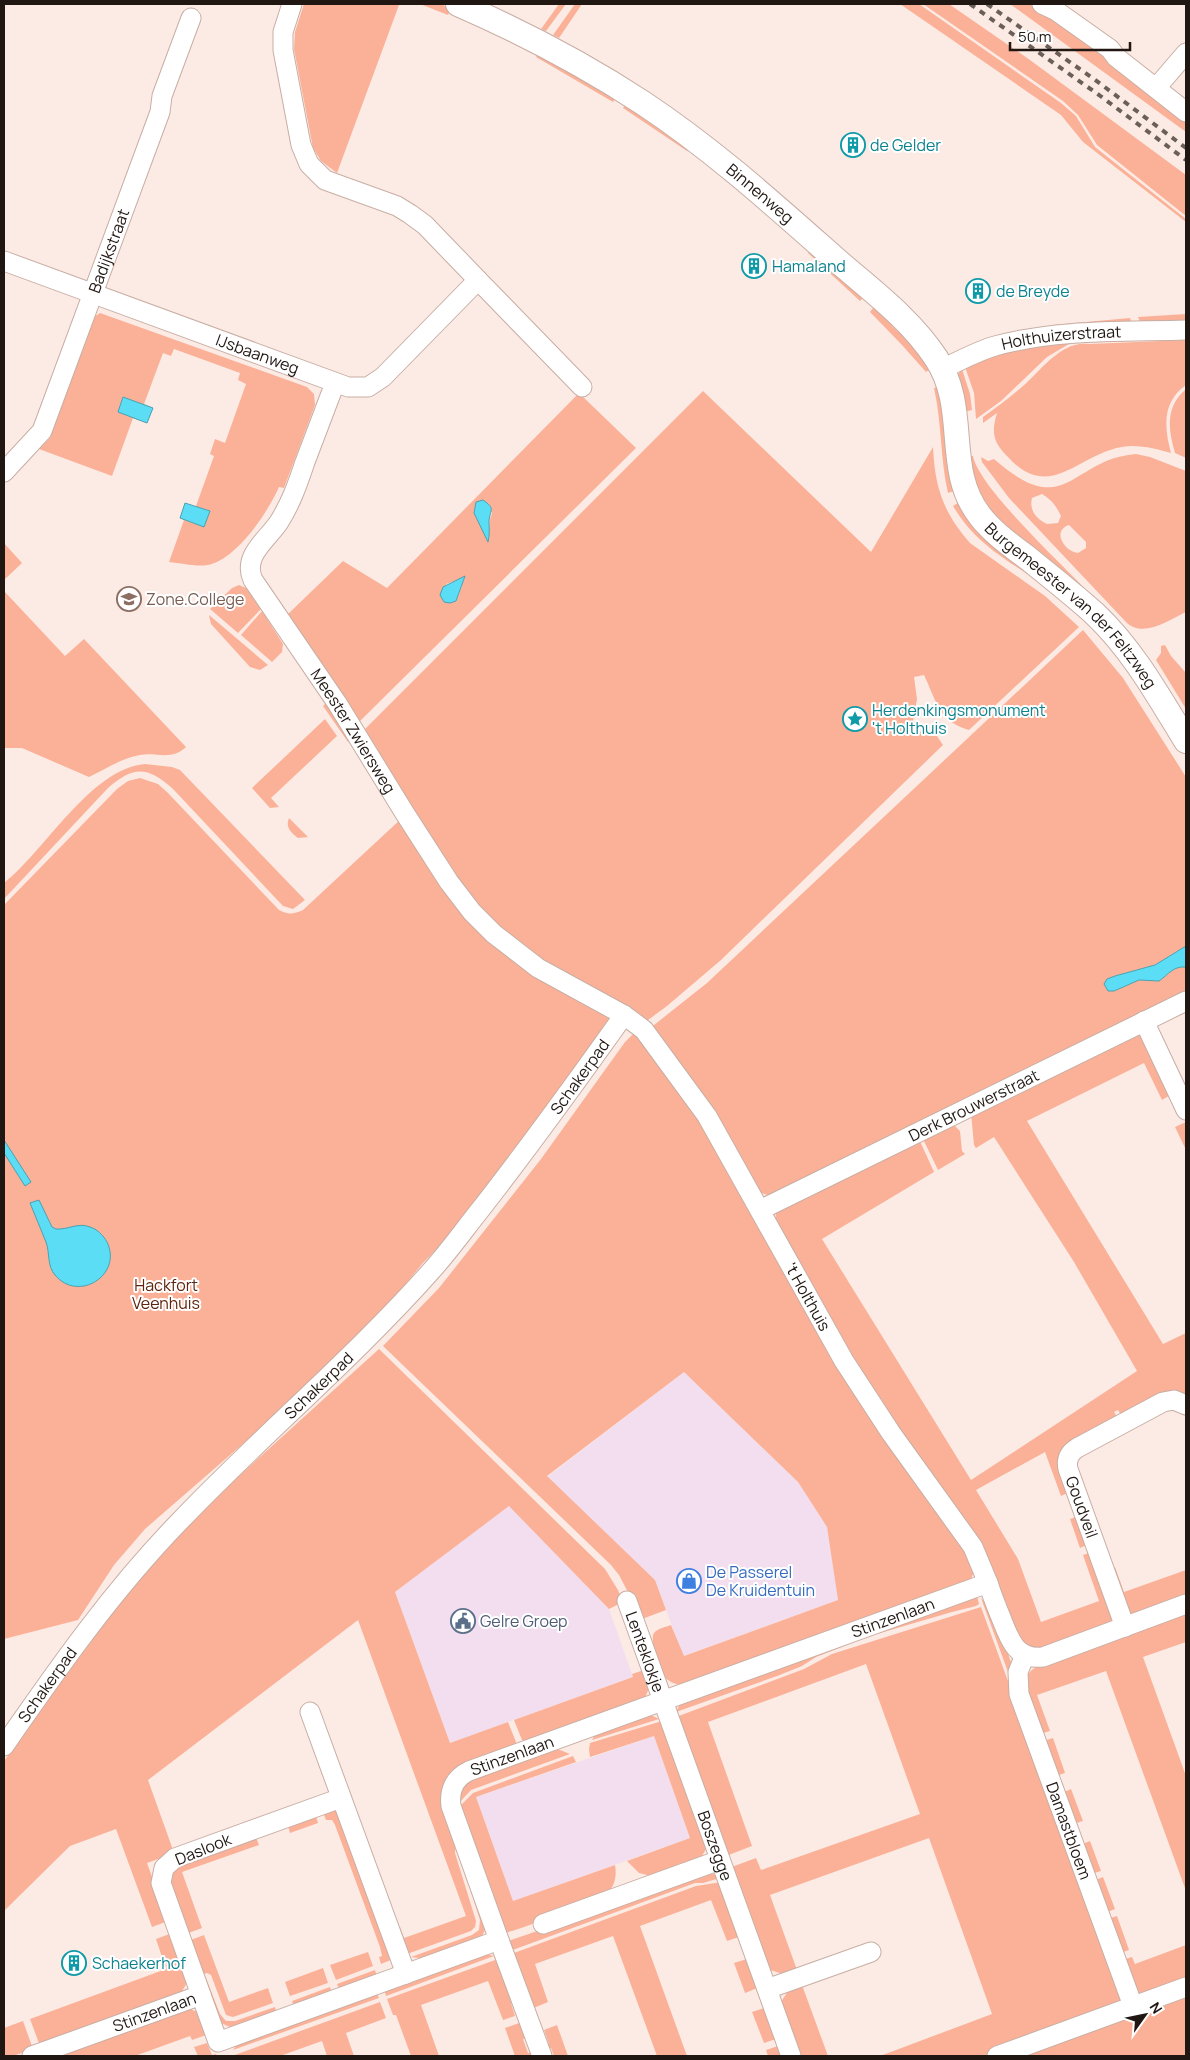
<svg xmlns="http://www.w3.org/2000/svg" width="1190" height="2060" font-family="Manrope,sans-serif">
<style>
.commercial{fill:#f2deee}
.green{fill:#fbb197;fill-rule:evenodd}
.water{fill:#5bddf5;stroke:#49a2b1}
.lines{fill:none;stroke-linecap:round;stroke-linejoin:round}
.minor-casing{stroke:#c8aea4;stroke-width:21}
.tertiary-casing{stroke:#c8aea4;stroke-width:26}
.minor{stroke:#fff;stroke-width:19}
.tertiary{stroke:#fff;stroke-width:24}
.rail{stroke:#6b5f5a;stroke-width:4;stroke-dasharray:6 6;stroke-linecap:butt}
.labels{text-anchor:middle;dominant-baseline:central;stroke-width:4;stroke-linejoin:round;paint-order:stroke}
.culture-label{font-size:16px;fill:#0d838f;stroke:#fff;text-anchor:start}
.street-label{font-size:16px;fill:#201713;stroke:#fff}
.education-label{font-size:16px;fill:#785e54;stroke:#fff;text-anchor:start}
.park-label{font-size:16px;fill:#5d250f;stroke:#fff}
.shop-label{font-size:16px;fill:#366cbe;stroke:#fff;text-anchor:start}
.service-label{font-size:16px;fill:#4e5e75;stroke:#fff;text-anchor:start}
</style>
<rect width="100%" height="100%" fill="#fcebe5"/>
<path class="commercial" d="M684,1372l114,110 29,45 11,73 -155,56 -28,-76 -108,-103z
M509,1505l100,104 24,68 -183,66 -55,-151z
M654,1736l36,102 -177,63 -37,-104z"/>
<path class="green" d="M304,4l95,1 -62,168 -16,-12 -8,-13 -19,-99 1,-17z
M420,4h20l11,4 -3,7z
M559,4h7l-20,27 -5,-2z
M575,4h7l-23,34 -6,-3z
M900,4h19l142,99 15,13 19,31 91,72v3l-103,-80 -22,-27z
M923,4h26l81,56 156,115v41l-89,-71 -19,-30 -15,-14z
M1010,4h21l18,12 3,-2 134,107v11z
M540,51l77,44 -4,7 -77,-45z
M627,102l64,44 -4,5 -64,-43z
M812,248l27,30 17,14h6l4,3 -6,6 -52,-48z
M876,304l5,4c1,10 23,32 33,33l18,27 -6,4 -24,-27 -32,-33z
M100,313l207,74 7,7 1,11 -31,83 -5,-1c-11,25 -42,72 -71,78 -12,2 -27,-2 -39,-3l15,-42 -4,-2 5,-15 10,4 1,-1 18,-50 -4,-2 5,-15 10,4 21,-59 -8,-4 2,-7 -66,-24 -3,7 -8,-3 -19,51 9,4 -6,15 -14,-5 -21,58 -73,-27 11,-11 44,-121z
M1186,314v9l-45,1 -3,-7z
M1130,318l2,5 -78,5 -1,-3z
M1186,340v45c-24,17 -22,42 -15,68 -15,-4 -33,-9 -49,-6 -44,7 -72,56 -114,10 -15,-15 -17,-24 -11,-44l-14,10v-6c14,-10 27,-20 40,-31 18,-16 39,-46 66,-42z
M1074,341l-27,16 -46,44 -25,18 -2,-26 -10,-29 41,-12z
M962,369l8,25 2,16 -8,2 -7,-36z
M940,386l17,104 -9,3c-8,-35 -6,-70 -14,-105z
M1186,389v69l-11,-5c-7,-24 -10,-46 11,-64z
M703,391l168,161 62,-105c2,41 10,65 37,96l75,53 34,31 -110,103c-30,-8 -33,-30 -45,-55l-10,2 3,22 -4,23 -12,3 3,10 19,-4 14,5 6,9 -222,215 -54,46 -23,17 -126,-75 -59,-63 -96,-154z
M579,393l57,55 -278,275 -72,-107 57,-55 44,27zM483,500l9,13c-4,9 -2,18 -4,28zM459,580l3,6 -6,15 -6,2 -4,-19z
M1136,454l14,3 36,14v141c-17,8 -43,27 -60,10l-117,-124 -27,-36 -1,-5 7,4 6,-2c73,64 76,0 142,-5zM1042,494c9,5 15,13 19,22l-3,7 -11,1c-11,-5 -18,-14 -15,-26zM1069,525l17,17v6l-8,5c-13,-1 -27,-22 -9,-28z
M968,456h5c6,32 92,111 118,139l-77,-60 -33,-34z
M961,501l71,76c-32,-21 -59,-37 -79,-71z
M4,543l18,20 -18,17z
M239,585l7,3 15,21 -23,24 -28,-24 22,-21z
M4,591l61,65 19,-17 102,108c-14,14 -29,5 -46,8 -18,3 -34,14 -51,22l-67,-29h-18z
M262,611l21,33 -1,8 -10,10 -31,-27z
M209,615l59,50 -8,5 -10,-3 -39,-43z
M1083,630l40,48 63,99v169l-31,19 -40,11 -1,15 25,-11 20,1c10,-7 14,-15 27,-14v25l-415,204 -13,-4 -109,-163 58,-46z
M1165,645l6,11 15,17v36l-30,-49 5,-7v-7z
M329,700l25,36 -6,6 -25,-36z
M325,719l12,17 -66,62 8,9 -9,1 -18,-20z
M145,764l27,3 8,3 125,130 -12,9 -10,-3 -110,-117c-26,-23 -39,-23 -65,-1l-104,111v-16c41,-32 86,-114 141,-119z
M140,778l18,6 10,9 111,117c9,5 15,4 24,0l99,-92 44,67 161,128 2,6 -1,9 -146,195 -40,41 -69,84 -208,181 -31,36 -36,55 -74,19v-734l113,-116 11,-8z
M289,818l19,19 -10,1c-7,-5 -13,-11 -9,-20z
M637,1030l42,55 290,466 6,19 -5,11 -284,104c-7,0 -13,-1 -18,-5 -8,-6 -19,-39 -14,-47 4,-5 12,-6 17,-8l13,31 154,-56 -11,-73 -29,-45 -114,-110 -137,104 108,104 11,30 -24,9 -23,-44 -8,-10 -228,-219 56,-58 102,-129 84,-117z
M1138,1032l11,13 23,49 -10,6 -18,-37 -117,58 136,223 23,-11v65l-64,19 -4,-7 -4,2 5,7 -45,25 -4,48 -9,4 -16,-44 -69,38 42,69 23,63 58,-21 -16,-46 9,-3 21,66 -5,8 -64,24 -20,-4 -152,-252 -97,-172 1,-10 143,-73 15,33 -112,67 149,241 166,-109 -63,-109 -80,-125 -18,11 -2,-3 -3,-32z
M1186,1122v28l-11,-23z
M953,1124l7,7 2,20 3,3 -27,16 -16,-33z
M379,1349l226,220 13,21 5,12 -14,7 -100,-103 -114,86 55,151 58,-21 8,20 -2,6 -53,20 -6,85 21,68 -1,6 -4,4 -64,23 -11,-26 4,-1 4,11 62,-22 -108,-296 -210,160 25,70 35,-9 -61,22 21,58 -16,6 -36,-98 -46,17 -66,65v-150l127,-176 44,-51z
M1079,1516l10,28 -9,4 -10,-29z
M1115,1567l9,25 62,-22v28l-53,16 -4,-2 -18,-43z
M977,1596l2,8 -3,2 -24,6 -82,24 -54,21 -14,9 -25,10 -101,36 4,-8z
M981,1598l10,11 20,53 1,21z
M981,1607l145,398 -139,51h-107l112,-42 -63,-176 -159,57 27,75 -14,4 -13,-4 -41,-102 27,-10 5,12 159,-56 -54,-150 -158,58 44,124 -26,10 -50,-139 128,-48 28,-15z
M1186,1612v30l-43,15 43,119v115l-80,-220 -69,24 13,36 -10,3c-7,-19 -28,-53 -4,-67z
M644,1670l5,18 -4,10 -116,45 -7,-3 -8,-20 119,-43 -1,-3z
M651,1715l8,4 -67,21 4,-7z
M662,1721l44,128 -5,9 -50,18 -12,-3 -12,-12 63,-23 -36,-102 -64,21 -1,-8 1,-6z
M1053,1738l12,35 -9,3 -13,-35z
M555,1748l15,6 -99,36 -14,15 4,-21z
M573,1756l3,6 -100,35 37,104 102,-36c2,10 0,22 -9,29 -9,6 -91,38 -102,39l-46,-125 15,-15z
M1071,1789l12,32 -10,3 -11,-31z
M322,1810h11l6,3 54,146 -12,5 -2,-7 3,-1 -2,-9 -45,-122 -3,-5h-6z
M315,1813l3,10 -28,10 -3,-10z
M255,1835l4,10 -77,27 20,56 -16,6 -18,-55 8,-14z
M1090,1841l11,30 -10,3 -11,-29z
M460,1857l26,71 -5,10 -54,21 -16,-2 61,-22 7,-5 1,-10z
M710,1872l10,6 -17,5h-8l-185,68 -2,-9 3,-2z
M1103,1877l12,32 -10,4 -12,-32z
M722,1882l20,54 -15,5 -16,-41 -71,26 47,130h-30l-44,-120 -78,28 13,38 -17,7 -17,-56 182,-67z
M1117,1916l12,34 -9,3 -13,-34z
M172,1933l16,48 -7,12 -141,53 -10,-27 136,-50 -10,-30z
M204,1935l25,67 39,-14 5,15 -40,14 -7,-2 -15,-40 -4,-2 -6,2 -13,-34z
M1186,1945v38l-50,18 -14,-41 10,-3 3,7z
M368,1952l5,14 -37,14 -6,-15z
M487,1954l7,2 -108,40 -2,-7z
M750,1958l10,29 -15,6 -11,-30z
M498,1959l17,42 -4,2 4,13 -12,4 -15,-39 -67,24 18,51h-28l-15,-41h-3l-6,-16z
M323,1968l5,15 -38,13 -5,-14z
M375,1970l2,7 -37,14 -3,-7z
M206,1978l14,36 6,7h9l40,-14 2,7 -45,14 -13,-6 -17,-43z
M802,1985l26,71h-31l-16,-54 7,-11z
M330,1987l2,7 -38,13 -2,-6z
M376,1991l3,7 -146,52 5,-7z
M1186,1992v64h-155v-2z
M380,2002l6,16 -40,15 8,23h-27l-5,-15 -42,15h-48z
M767,2007l12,31 -15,5 -12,-31z
M187,2008l11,4 11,22 -17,6 -2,-4 -55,20h-84z
M23,2021l10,28 -20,7h-9v-28z
M522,2022l6,16 -5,1 5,14 5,-1 2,4h-20l-10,-28z
M557,2025l11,31h-14l-3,-8 -5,2 -1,-4 4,-2 -5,-14z
M207,2043l5,12 4,-1 1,2h-19l-4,-9z
M781,2045l4,11h-17l-2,-6z"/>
<path class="water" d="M123,397l30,11 -6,15 -29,-11z
M483,500c13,9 7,9 6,21 0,7 1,13 -1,21l-14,-29 2,-11z
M185,503l25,8 -6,16 -24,-9z
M465,576l-9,25 -6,2 -6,-1 -4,-7 3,-8z
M1186,946v21c-13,-1 -17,7 -27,14l-20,-1 -25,11h-6l-4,-7 3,-5 8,-3 40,-11z
M4,1140l27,42 -6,4 -21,-33z
M39,1200l13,27 4,2c12,1 22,-7 34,-2 7,2 13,8 17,15 16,33 -29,61 -52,33 -8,-9 -5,-22 -9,-33 -5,-13 -11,-26 -16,-39z"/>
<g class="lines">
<defs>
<g id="minor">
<path d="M292,4l-9,28v18l18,95 8,19 16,16 72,26 13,8 15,11 53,55"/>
<path d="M1042,4l13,6 55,39 6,8 70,55"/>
<path d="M1156,88l30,-35"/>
<path id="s1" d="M4,261l344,126h20l15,-10 95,-97 104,107"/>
<path id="s2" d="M942,369c18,-8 35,-18 53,-23 62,-17 128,-14 191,-16"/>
<path id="s3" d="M335,383c-10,26 -20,53 -30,79 -7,21 -14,41 -26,60 -12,18 -37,34 -26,58l84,123 67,109 45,70 23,30 22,22 44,34 86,47 20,15 63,86 137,245 47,72 82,114 15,36"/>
<path id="s4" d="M4,472l38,-41 118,-319 2,-16 29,-78"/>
<path d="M1144,1021l42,89"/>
<path id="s5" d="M760,1210l426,-209"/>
<path id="s6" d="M627,1601l164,455"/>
<path d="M1125,1627l-57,-158c-2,-9 1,-16 9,-21l86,-46 11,-2 12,5"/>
<path id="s7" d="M1025,1655l-7,17 1,22 114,312"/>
<path d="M310,1712l96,262"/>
<path id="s8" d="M4,1746c54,-78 109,-156 175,-224 82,-86 174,-163 253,-252 17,-19 32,-40 48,-60 50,-64 97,-129 144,-195"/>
<path d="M543,1924l177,-64"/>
<path d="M499,1940l43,116"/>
<path d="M767,1989l104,-37"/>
<path d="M201,1995l-40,-112 3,-15 11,-10 166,-60"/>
<path id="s9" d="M32,2056l169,-61 17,47 281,-102 -48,-134c-2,-15 3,-28 18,-35l519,-188c4,12 9,25 14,37 8,21 15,40 41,37l143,-53"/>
<path d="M997,2056l189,-69"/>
</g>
<g id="tertiary">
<path id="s10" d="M458,4c64,28 127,61 185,99 68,45 128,99 189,153 36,32 77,61 104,102 34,51 7,111 44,158 13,17 32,30 49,43 22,18 45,36 66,55 38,36 64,83 91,127"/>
</g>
</defs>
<use href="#minor" class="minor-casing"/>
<use href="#tertiary" class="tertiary-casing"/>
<use href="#minor" class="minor"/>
<use href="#tertiary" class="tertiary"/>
<path class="rail" d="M970,4l129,91 87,65
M987,4l107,75 92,69"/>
</g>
<defs>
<symbol id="building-ring" viewBox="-11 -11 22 22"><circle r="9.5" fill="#fff" stroke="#0f9aa8" stroke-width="1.5"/><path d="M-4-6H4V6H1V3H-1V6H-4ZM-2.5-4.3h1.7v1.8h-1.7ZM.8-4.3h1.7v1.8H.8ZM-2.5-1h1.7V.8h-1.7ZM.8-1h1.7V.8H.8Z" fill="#0f9aa8"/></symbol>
<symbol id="school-ring" viewBox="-11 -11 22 22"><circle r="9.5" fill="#fff" stroke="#8d6e63" stroke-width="1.5"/><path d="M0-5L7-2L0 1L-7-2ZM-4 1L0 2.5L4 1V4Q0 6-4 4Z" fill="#8d6e63"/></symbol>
<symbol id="sight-ring" viewBox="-11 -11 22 22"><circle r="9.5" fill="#fff" stroke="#0f9aa8" stroke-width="1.5"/><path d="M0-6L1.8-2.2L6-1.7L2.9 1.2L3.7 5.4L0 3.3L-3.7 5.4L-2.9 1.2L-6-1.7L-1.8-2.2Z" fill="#0f9aa8"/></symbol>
<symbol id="shop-ring" viewBox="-11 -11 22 22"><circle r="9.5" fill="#fff" stroke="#3f7fe0" stroke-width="1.5"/><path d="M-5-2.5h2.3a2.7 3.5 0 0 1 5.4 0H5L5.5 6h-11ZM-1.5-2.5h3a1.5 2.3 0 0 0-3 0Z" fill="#3f7fe0"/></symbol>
<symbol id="civic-ring" viewBox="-11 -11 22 22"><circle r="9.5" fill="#fff" stroke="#5c6f8a" stroke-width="1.5"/><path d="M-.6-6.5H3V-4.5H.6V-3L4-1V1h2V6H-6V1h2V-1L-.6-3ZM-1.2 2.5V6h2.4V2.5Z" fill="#5c6f8a"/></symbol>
</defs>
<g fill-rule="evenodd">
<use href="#building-ring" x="839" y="131" width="28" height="28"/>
<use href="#building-ring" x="740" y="252" width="28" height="28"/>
<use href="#building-ring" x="964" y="277" width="28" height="28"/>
<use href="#school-ring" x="115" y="585" width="28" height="28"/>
<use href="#sight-ring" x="841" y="705" width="28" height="28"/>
<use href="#shop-ring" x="675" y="1567" width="28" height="28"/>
<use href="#civic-ring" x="449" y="1607" width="28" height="28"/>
<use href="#building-ring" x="60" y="1949" width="28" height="28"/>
</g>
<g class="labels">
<g class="culture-label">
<text x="870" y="145">de Gelder</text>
<text x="772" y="266">Hamaland</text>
<text x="996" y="291">de Breyde</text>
<text x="872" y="710">Herdenkingsmonument<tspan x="872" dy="18">'t Holthuis</tspan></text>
<text x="92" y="1963">Schaekerhof</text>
</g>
<g class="street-label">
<text stroke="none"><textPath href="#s10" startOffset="358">Binnenweg</textPath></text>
<text stroke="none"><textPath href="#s4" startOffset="248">Badijkstraat</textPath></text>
<text stroke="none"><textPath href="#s2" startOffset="125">Holthuizerstraat</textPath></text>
<text stroke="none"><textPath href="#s1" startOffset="270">IJsbaanweg</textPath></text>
<text stroke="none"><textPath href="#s10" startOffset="894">Burgemeester van der Feltzweg</textPath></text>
<text stroke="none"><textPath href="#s3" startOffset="399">Meester Zwiersweg</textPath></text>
<text stroke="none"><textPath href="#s8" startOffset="885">Schakerpad</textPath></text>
<text stroke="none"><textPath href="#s5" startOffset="238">Derk Brouwerstraat</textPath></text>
<text stroke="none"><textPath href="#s3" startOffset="1139">'t Holthuis</textPath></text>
<text stroke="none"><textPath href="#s8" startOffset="480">Schakerpad</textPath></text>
<text transform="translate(1082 1507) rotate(70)">Goudveil</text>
<text stroke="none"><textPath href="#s9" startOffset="1164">Stinzenlaan</textPath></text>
<text stroke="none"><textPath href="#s6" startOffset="54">Lenteklokje</textPath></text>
<text stroke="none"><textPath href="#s8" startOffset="75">Schakerpad</textPath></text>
<text stroke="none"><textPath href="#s9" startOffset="759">Stinzenlaan</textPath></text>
<text stroke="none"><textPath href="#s7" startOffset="186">Damastbloem</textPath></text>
<text stroke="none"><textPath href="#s6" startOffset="260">Boszegge</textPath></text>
<text transform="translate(203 1849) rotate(-22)">Daslook</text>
<text stroke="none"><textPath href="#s9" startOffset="130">Stinzenlaan</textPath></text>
</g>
<g class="education-label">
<text x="146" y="599">Zone.College</text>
</g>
<g class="park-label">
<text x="166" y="1285">Hackfort<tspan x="166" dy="18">Veenhuis</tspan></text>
</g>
<g class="shop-label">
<text x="706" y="1572">De Passerel<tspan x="706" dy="18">De Kruidentuin</tspan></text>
</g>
<g class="service-label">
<text x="480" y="1621">Gelre Groep</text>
</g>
</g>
<rect width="1190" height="2060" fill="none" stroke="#201713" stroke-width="10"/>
<g transform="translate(1145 2015) rotate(57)" stroke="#ffffff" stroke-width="4" paint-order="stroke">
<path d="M0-4L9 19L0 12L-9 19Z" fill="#201713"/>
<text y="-8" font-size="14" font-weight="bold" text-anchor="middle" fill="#201713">N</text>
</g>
<path d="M1010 42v8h120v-8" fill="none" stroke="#201713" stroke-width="2.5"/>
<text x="1018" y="42" font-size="15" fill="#201713" stroke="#ffffff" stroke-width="4" paint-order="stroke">50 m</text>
</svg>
